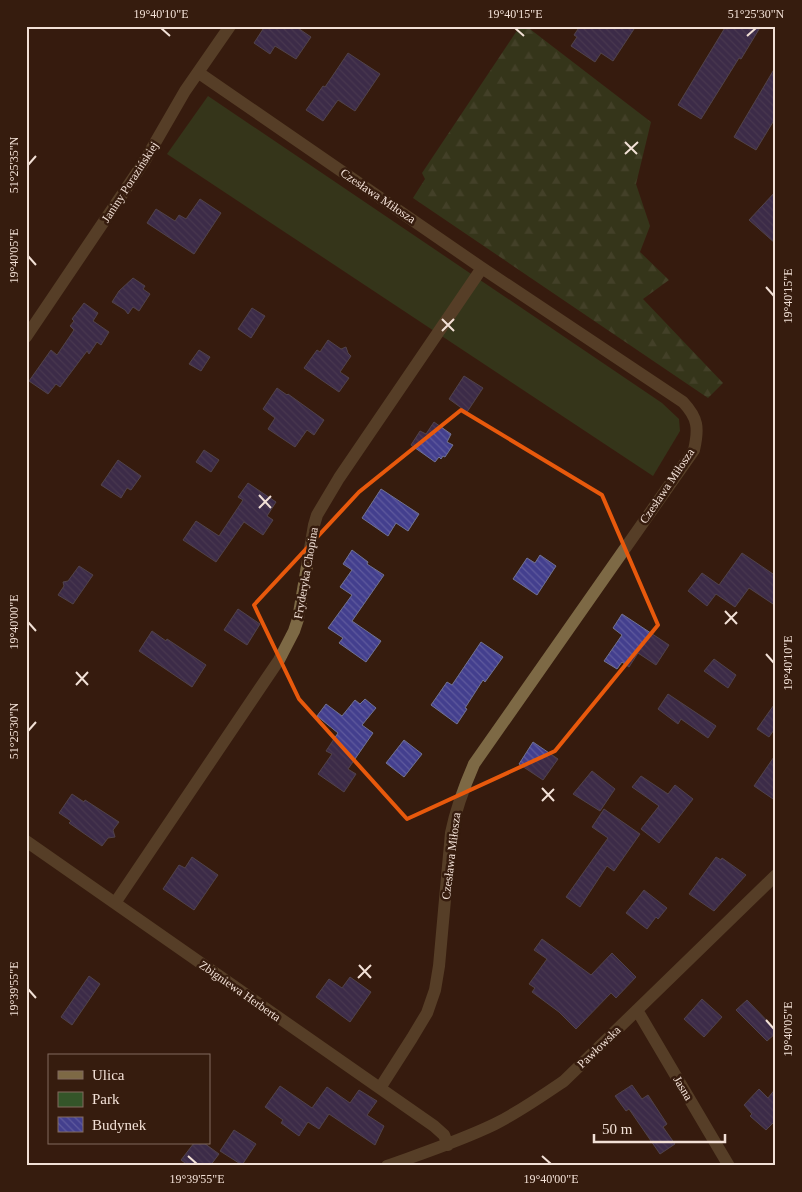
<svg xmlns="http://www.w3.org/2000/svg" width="802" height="1192" font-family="Georgia,serif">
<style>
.green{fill:#345529}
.forest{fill:url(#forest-firs)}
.building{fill:url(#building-back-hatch);stroke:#717392}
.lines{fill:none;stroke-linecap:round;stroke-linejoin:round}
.minor{stroke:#7d6945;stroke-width:12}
.marked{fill:none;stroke:#e8590c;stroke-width:4;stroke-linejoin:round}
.ticks{fill:none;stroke:#f2e0d6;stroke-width:2}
.labels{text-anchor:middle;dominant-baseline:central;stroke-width:5;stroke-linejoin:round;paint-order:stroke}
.street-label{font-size:12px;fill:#f2e0d6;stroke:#361c0e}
.neatline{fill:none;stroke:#f2e0d6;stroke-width:2}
.ticks-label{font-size:12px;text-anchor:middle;fill:#f2e0d6}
</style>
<defs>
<pattern id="forest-firs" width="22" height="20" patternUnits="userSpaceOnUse" patternTransform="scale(1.25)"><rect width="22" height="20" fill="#345529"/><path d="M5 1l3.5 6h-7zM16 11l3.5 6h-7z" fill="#526d47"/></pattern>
<pattern id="building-back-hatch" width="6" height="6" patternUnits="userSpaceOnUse" patternTransform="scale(1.25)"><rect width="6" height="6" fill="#433f8e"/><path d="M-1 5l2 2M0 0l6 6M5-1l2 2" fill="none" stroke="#5f5a9d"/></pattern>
</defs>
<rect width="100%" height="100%" fill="#361c0e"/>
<path class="green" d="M208,96l454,307 17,16 1,12 -27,45 -486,-322z"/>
<path class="forest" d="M520,26h6l125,96 -15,62 14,42 -10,26 29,28 -26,19 80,84 -15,15 -295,-200 12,-19 -3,-6z"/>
<path class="building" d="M265,26h30l16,11 -15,22 -21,-13 -5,8 -16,-11z
M580,26h56l-23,35 -12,-8 -6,9 -24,-16 6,-9 -3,-2z
M726,26h35l-20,33 -2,-1 -38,61 -23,-14z
M348,53l32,21 -25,37 -17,-11 -15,21 -17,-11 17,-24 2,1z
M776,66v51l-20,33 -22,-13z
M776,191v53l-27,-24z
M200,199l21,14 -27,41 -47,-31 9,-14 19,12 4,-6 7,4z
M133,278l12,8 -2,3 7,5 -11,17 -6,-4 -5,7 -3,-4 -13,-8 7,-11z
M84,303l14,10 -5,8 16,11 -8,13 -4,-3 -8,12 -2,-3 -27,36 -4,-3 -8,10 -19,-13 22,-31 6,5 17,-25 -4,-4 4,-5 -2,-2z
M252,308l13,8 -14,22 -13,-9z
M328,340l13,9 5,-2 2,6 3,3 -11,16 9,6 -10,14 -35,-24 13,-18 3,2z
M199,350l11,7 -9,14 -12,-7z
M464,376l19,12 -16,24 -18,-13z
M277,388l10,7 1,-1 36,26 -10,15 -7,-5 -12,17 -27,-18 7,-11 -12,-9z
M434,422l17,12 -4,8 6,3 -8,12 -2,-1 -2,3 -2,-2 -4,5 -24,-17 9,-14 6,3z
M204,450l15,10 -8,12 -15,-10z
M118,460l23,16 -10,14 -4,-2 -6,10 -20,-13z
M248,483l28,19 -9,14 6,4 -10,15 -19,-13 -28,40 -33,-22 13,-19 23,15 24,-36 -5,-3z
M381,489l38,25 -11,17 -12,-8 -8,13 -26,-18z
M352,550l16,12 -1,2 17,11 -32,46 29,20 -15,21 -27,-19 4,-5 -15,-10 24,-33 -12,-8 12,-17 -9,-6z
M742,553l34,23v30l-27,-18 -14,19 -19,-13 -9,12 -19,-15 14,-18 17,12z
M540,555l16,11 -19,29 -24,-16 14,-21 8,5z
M79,566l14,9 -20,29 -15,-9 6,-9 -1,-4 5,-1z
M238,609l22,15 -13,21 -23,-15z
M622,614l47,31 -13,20 -18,-12 -9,14 -7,-5 -5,7 -13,-8 18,-26 -9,-7z
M152,631l14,10 1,-2 39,26 -14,22 -53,-36z
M481,642l22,15 -18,25 -2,-2 -18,28 2,1 -10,15 -26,-19 16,-23 5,3z
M714,659l22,16 -8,13 -24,-17z
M668,694l48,32 -8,12 -27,-19 -3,5 -20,-15z
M365,699l11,9 -14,17 11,8 -25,36 8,5 -12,18 -26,-18 14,-20 -6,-3 12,-18 -21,-17 9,-12 16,12 13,-16 5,4z
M776,702v25l-7,10 -12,-8z
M404,740l18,14 -18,23 -18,-14z
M533,742l25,17 -15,21 -24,-16z
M776,754v47l-22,-15z
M592,771l23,18 -15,22 -27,-17z
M641,776l27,18 7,-9 18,14 -34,44 -18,-14 18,-23 -27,-19z
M72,794l12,8 1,-2 34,22 -6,8 2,7 -7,1 -6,8 -33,-23 2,-2 -12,-8z
M604,809l36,25 -26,37 -7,-5 -27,41 -14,-10 42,-59 -16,-11z
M192,857l26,18 -24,35 -31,-21 16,-24 6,3z
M716,857l5,3 1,-2 24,17 -32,36 -25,-17z
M644,890l23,18 -9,11 -2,-2 -9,12 -21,-16z
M542,939l49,36 21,-22 24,24 -20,21 -5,-5 -35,36 -17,-17 -27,-20 3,-4 -6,-4 18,-25 -13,-9z
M89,976l11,8 -28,41 -11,-8z
M350,977l21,15 -21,30 -34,-25 13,-18 13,9z
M702,999l20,18 -18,20 -20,-18z
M747,1000l29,30v3l-9,8 -31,-31z
M632,1085l10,14 6,-4 19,29 -4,3 12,17 -15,10 -31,-45 -3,2 -11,-15z
M280,1086l32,22 15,-21 23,16 9,-13 18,11 -10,14 17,11 -9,19 -46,-31 -10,15 -11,-7 -9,14 -18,-13 2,-3 -18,-13z
M776,1088v32l-10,10 -16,-14 2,-2 -8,-9 15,-16 9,9z
M234,1130l22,14 -14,21 -22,-14z
M194,1143h10l15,11 -9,12h-21l-8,-6z"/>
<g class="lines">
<path class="minor" d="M199,73l283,195 201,134c15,16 16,26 11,48l-220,314c-10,23 -18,44 -23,69l-12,133 -4,24 -8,23 -15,25 -32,50
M26,337l118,-175 41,-71 45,-65
M26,841l408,285 10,9 4,10
M115,903l164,-243 15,-29 4,-12 16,-94 3,-10 22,-37 143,-210
M637,1010l92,156
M387,1166c36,-13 73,-25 108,-42 24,-12 47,-28 69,-43l212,-206"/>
</g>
<path d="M0 0H802V1192H0ZM461,410l141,85 56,130 -103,126 -148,68 -108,-120 -45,-94 105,-113z" fill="#361c0e" fill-opacity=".55" fill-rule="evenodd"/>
<path class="marked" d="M461,410l141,85 56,130 -103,126 -148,68 -108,-120 -45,-94 105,-113z"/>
<path class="ticks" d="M161,28l9,8M515,28l9,8M747,36l9,-8M625,142l12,12M625,154l13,-12M28,165l8,-9M28,256l8,9M766,287l8,9M442,319l12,12M442,331l12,-12M259,495l12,13M259,508l12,-12M725,611l12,13M28,622l8,9M725,624l12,-12M766,654l8,9M76,672l12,13M76,685l12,-13M28,731l8,-9M542,788l12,13M542,801l12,-12M359,965l12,13M358,978l13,-13M28,989l8,9M766,1020l8,9M188,1156l9,8M542,1156l9,8"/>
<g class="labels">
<g class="street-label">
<text transform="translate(130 182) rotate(-57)">Janiny Porazińskiej</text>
<text transform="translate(378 196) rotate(34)">Czesława Miłosza</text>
<text transform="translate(667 486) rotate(-56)">Czesława Miłosza</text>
<text transform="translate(306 573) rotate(-80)">Fryderyka Chopina</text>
<text transform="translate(451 856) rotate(-83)">Czesława Miłosza</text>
<text transform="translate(240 991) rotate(35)">Zbigniewa Herberta</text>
<text transform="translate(599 1047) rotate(-44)">Pawłowska</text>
<text transform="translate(683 1088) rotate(59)">Jasna</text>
</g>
</g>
<rect width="802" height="1192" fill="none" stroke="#361c0e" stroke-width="55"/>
<rect x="48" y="1054" width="162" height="90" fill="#361c0e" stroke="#816a5e"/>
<rect x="58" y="1071" width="25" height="8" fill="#7d6945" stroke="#816a5e"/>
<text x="92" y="1080" font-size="15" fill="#f2e0d6">Ulica</text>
<rect x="58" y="1092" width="25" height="15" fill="#345529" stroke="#816a5e"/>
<text x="92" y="1104" font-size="15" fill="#f2e0d6">Park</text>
<rect x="58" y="1117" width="25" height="15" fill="url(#building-back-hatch)" stroke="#816a5e"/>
<text x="92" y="1130" font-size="15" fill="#f2e0d6">Budynek</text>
<path d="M594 1134v8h131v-8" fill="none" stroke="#f2e0d6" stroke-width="2.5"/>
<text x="602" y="1134" font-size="15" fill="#f2e0d6" stroke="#361c0e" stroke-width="4" paint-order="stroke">50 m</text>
<rect x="28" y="28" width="746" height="1136" class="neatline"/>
<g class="ticks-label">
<text x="161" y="18">19°40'10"E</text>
<text x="515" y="18">19°40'15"E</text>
<text x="756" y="18">51°25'30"N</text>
<text transform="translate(14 165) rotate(-90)" y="4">51°25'35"N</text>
<text transform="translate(14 256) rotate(-90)" y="4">19°40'05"E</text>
<text transform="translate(788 296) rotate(-90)" y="4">19°40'15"E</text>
<text transform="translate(14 622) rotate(-90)" y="4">19°40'00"E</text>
<text transform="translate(788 663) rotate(-90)" y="4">19°40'10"E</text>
<text transform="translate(14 731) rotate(-90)" y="4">51°25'30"N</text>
<text transform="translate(14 989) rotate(-90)" y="4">19°39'55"E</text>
<text transform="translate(788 1029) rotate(-90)" y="4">19°40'05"E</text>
<text x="197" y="1183">19°39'55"E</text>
<text x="551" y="1183">19°40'00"E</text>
</g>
</svg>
